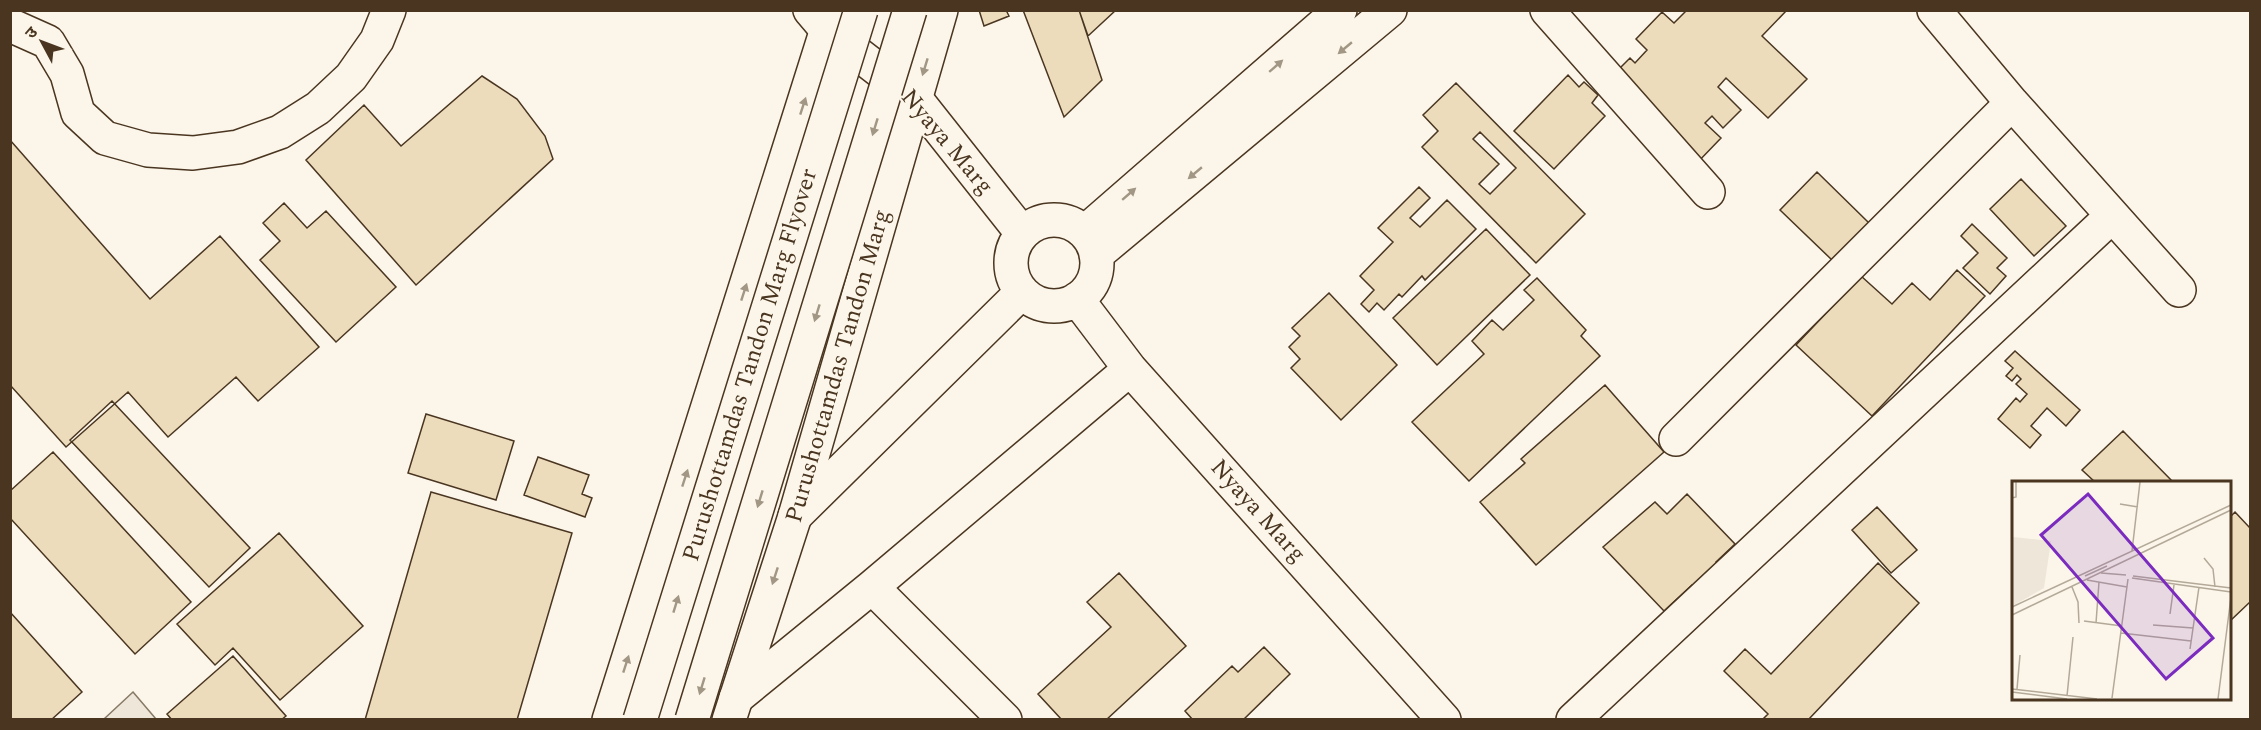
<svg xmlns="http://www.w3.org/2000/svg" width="2261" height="730" font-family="Spectral,'Noto Sans Devanagari',serif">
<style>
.pitch{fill:#ede6d9;stroke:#887966;stroke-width:1.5}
.building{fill:#ecdcbc;stroke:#4a3520;stroke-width:1.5;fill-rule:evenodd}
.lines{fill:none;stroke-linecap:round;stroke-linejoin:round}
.minor-casing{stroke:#4a3520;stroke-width:36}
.major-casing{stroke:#4a3520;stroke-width:36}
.minor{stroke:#fbf6e9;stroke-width:33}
.major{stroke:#fbf6e9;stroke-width:33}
.major-bridge-casing{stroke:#4a3520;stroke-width:36;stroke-linecap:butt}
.major-bridge{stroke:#fbf6e9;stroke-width:33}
.oneway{fill:#a29684}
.labels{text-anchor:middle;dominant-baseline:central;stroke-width:4.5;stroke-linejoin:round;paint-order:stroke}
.street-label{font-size:24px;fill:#4a3520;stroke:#fbf6e9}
.inset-road{fill:none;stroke:#b4a999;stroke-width:1.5}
.view{fill:#7b2cbf;fill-opacity:0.15;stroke:#7b2cbf;stroke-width:3}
.inset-edge{fill:none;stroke:#4a3520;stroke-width:3}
</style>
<rect width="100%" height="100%" fill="#fbf6e9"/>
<path class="pitch" d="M133,692l23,27h-52z"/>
<path class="building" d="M979,10h27l3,6 -25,10z
M1023,10h56l23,70 -38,37z
M1079,10h37l-28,26z
M1787,10l-25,26 45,43 -39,39 -42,-40 -8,9 23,23 -18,18 -11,-12 -7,7 16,15 -25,26 -83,-89 17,-17 5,5 12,-13 -11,-11 26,-27 12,11 12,-12z
M1568,75l11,12 5,-5 14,13 -6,8 13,13 -51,53 -40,-38z
M482,76l35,23 28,37 8,23 -137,126 -110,-125 58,-55 37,41z
M1456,83l129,131 -49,49 -114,-116 16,-16 -15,-16zM1480,132l36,36 -26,26 -11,-10 20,-20 -26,-25z
M10,140l140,159 70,-63 99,111 -61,54 -22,-24 -68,60 -40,-45 -62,55 -56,-62z
M1817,172l52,51 -37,37 -52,-50z
M2021,179l45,47 -32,30 -44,-47z
M1419,187l11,11 -20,20 10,9 27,-27 29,29 -51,51 -3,-4 -20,21 -3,-3 -15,16 -7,-7 -8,9 -8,-8 13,-14 -14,-14 33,-34 -15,-14z
M284,203l23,25 19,-17 70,76 -60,55 -76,-82 20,-19 -17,-18z
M1972,224l35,34 -10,10 9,8 -16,18 -27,-26 15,-15 -17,-17z
M1486,229l44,46 -93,90 -44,-47z
M1957,270l28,26 -113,120 -76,-71 65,-69 31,28 20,-21 18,17z
M1537,278l49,52 -5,6 19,20 -131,125 -57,-59 72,-68 -12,-13 20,-21 11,10 31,-30 -10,-10z
M1329,293l68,72 -56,55 -50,-52 9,-9 -11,-12 11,-11 -8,-8z
M2015,351l65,59 -14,16 -19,-18 -16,18 10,9 -11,13 -32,-29 18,-21 4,4 7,-8 -11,-10 5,-5 -4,-4 -5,6 -6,-5 7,-8 -8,-7z
M1605,385l59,67 -128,113 -56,-63 45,-39 -4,-4z
M112,401l138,147 -41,39 -139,-147z
M426,414l88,27 -18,59 -88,-27z
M2123,431l50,51h-78l-13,-12z
M53,452l138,150 -56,52 -125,-136v-27z
M538,457l51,18 -7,19 10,4 -7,19 -61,-22z
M431,492l141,41 -55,187h-152z
M1687,494l48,50 -19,18 4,4 -24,23 -4,-4 -28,26 -61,-64 52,-45 12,12z
M1877,507l40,43 -26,23 -39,-43z
M2235,512l15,16v74l-20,19v-104z
M279,533l84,93 -83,74 -47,-52 -18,17 -38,-41z
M1878,563l41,40 -111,117h-46l6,-6 -44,-43 21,-22 26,25z
M1119,573l67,73 -80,74h-44l-24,-26 73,-67 -24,-25z
M10,612l72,80 -31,28h-41z
M1264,647l26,27 -47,46h-50l-8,-9 47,-45 6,6z
M233,656l53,60 -5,4h-109l-5,-6z"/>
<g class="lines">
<defs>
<path id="minor" d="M810,10l17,20 88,68 107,135
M1547,10l161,182
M1934,10l78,93 167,187
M10,25l38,17 19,32 11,39 27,25 43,12 45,3 45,-6 42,-15 38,-24 33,-31 26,-37 12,-30
M1011 263a43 43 0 1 1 86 0a43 43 0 1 1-86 0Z
M1085,232l255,-222
M1096,255l294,-245
M1077,299l53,70 314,351
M1676,439l336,-336
M795,516l227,-224
M872,587l133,133
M736,698l136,-111 258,-218
M1573,720l539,-504"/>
<path id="major" d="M609,720l224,-710
M729,720l66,-204 146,-506"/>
</defs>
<use href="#minor" class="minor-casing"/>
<use href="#major" class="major-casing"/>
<use href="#minor" class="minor"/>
<use href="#major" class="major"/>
<defs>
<path id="major-bridge" d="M640,720l221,-710
M692,720l218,-710"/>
</defs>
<use href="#major-bridge" class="major-bridge-casing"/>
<use href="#major-bridge" class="major-bridge"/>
</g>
<defs><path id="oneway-solid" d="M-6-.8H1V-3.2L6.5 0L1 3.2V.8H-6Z" transform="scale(1.5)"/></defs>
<g class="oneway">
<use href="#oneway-solid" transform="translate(1345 48) rotate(140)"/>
<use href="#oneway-solid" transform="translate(1276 66) rotate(-41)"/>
<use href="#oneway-solid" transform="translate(925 67) rotate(107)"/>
<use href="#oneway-solid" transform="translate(803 106) rotate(-72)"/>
<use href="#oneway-solid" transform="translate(875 127) rotate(107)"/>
<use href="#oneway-solid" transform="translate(1195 173) rotate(140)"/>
<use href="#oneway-solid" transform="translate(1129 194) rotate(-41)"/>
<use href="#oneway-solid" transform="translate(744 292) rotate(-72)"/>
<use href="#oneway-solid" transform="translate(817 313) rotate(107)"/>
<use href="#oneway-solid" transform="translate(685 478) rotate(-72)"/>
<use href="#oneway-solid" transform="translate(760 499) rotate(107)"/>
<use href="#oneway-solid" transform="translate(775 576) rotate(108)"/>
<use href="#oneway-solid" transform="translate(676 604) rotate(-73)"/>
<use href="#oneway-solid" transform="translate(626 664) rotate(-72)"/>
<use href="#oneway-solid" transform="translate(702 686) rotate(107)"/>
</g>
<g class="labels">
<g class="street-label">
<text transform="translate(947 142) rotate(50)">Nyaya Marg</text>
<text transform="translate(750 365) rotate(-73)">Purushottamdas Tandon Marg Flyover</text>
<text transform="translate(838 366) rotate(-74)">Purushottamdas Tandon Marg</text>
<text transform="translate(1258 511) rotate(48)">Nyaya Marg</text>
</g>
</g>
<g transform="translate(2012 481)">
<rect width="219" height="219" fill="#fbf6e9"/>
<path d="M1,56l38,4 -7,47 -32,18z" fill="#ede6d9"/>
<path class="inset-road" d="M0,17l4,-1v-15M108,23l18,3M120,70l8,-69M192,77l9,11 2,18M89,92l25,2M73,95l22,-10M121,95l98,12M120,97l99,14M75,99l40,7M60,106l6,15 1,21M0,126l219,-102M158,133l4,-29M0,134l219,-105M72,140l38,5M84,142l3,-41M141,144l40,3M109,152l70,8M178,168l9,-62M0,208l85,10M5,208l3,-34M0,211l55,7M55,215l6,-59M100,217l16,-119M206,218l13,-102"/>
<path class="view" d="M76,13l125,144 -47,41 -125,-144z"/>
<rect width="219" height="219" class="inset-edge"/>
</g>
<rect width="2261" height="730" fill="none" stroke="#4a3520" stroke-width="24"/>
<g transform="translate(42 42) rotate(311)" stroke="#fbf6e9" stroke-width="4.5" paint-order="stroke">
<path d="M0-4.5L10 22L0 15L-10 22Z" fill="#4a3520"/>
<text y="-9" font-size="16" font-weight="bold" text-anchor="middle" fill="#4a3520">उ</text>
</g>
</svg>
